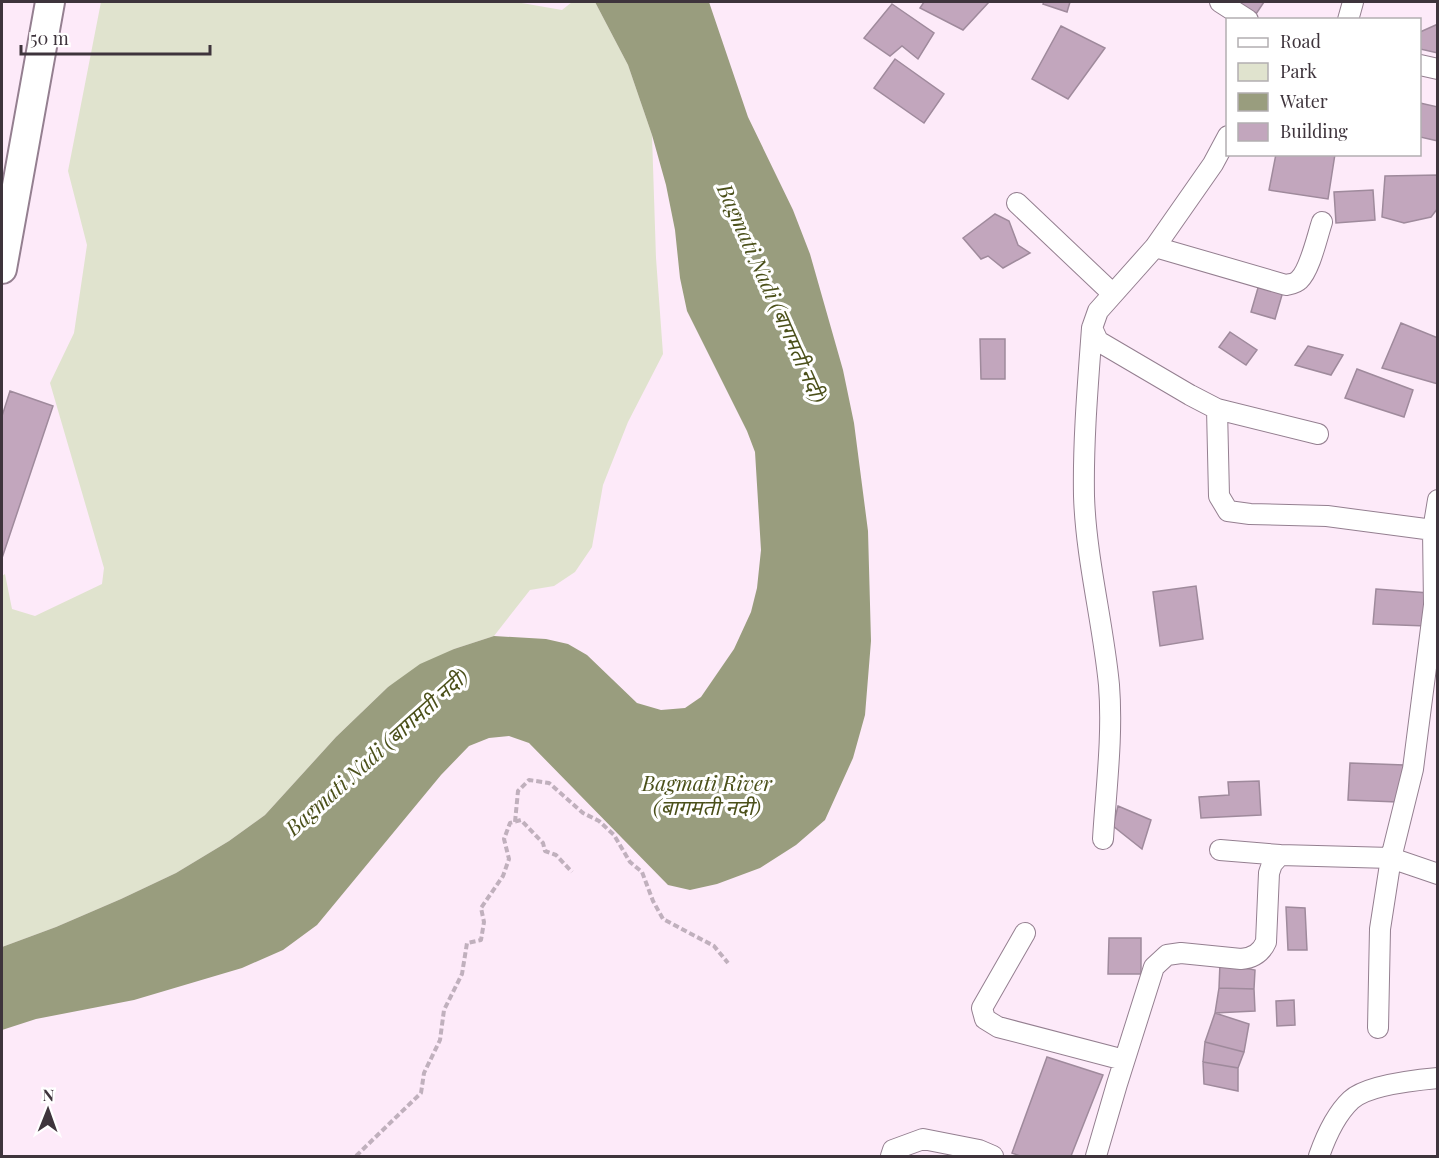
<svg xmlns="http://www.w3.org/2000/svg" width="1439" height="1158" font-family="'Playfair Display','Noto Sans Devanagari',serif">
<style>
.green{fill:#e0e3ce}
.water{fill:#999d7e}
.building{fill:#c2a6bd;stroke:#9f8a9c;stroke-width:1.5}
.lines{fill:none;stroke-linecap:round;stroke-linejoin:round}
.minor-casing{stroke:#947f90;stroke-width:22}
.secondary-casing{stroke:#947f90;stroke-width:32}
.path{stroke:#c0b0bd;stroke-width:4;stroke-dasharray:6 3;stroke-linecap:butt}
.minor{stroke:#fff;stroke-width:20}
.secondary{stroke:#fff;stroke-width:28}
.labels{text-anchor:middle;dominant-baseline:central;stroke-width:6;stroke-linejoin:round;paint-order:stroke}
.water-label{font-size:21px;font-style:italic;fill:#4b501a;stroke:#fff}
</style>
<rect width="100%" height="100%" fill="#fdeaf9"/>
<path class="green" d="M101,2h415l46,8 10,-8h23l33,63 24,70 4,123 7,96 -35,68 -25,63 -11,62 -17,25 -21,14 -24,4 -36,46 -40,13 -66,38 -52,50 -71,78 -36,26 -53,32 -55,26 -65,28 -54,20v-371l3,-2 7,35 23,7 67,-32 2,-16 -54,-185 24,-50 13,-88 -19,-74z"/>
<path class="water" d="M595,2h114l39,115 45,93 17,44 33,116 11,53 14,108 3,110 -6,74 -12,43 -28,62 -29,25 -36,23 -43,16 -27,6 -22,-5 -139,-142 -20,-7 -20,2 -20,8 -28,29 -124,150 -34,25 -41,18 -108,32 -98,19 -34,11v-83l54,-20 65,-28 55,-26 53,-32 36,-26 71,-78 52,-50 32,-23 34,-15 40,-13 52,3 22,5 19,11 50,48 24,7 24,-2 16,-11 33,-48 17,-37 6,-24 4,-38 -6,-98 -8,-21 -60,-120 -7,-33 -5,-48 -9,-45 -14,-50 -24,-70z"/>
<path class="building" d="M924,2h65l-26,28 -43,-22z
M1044,2h26l-3,10 -24,-8z
M1241,2h23l-12,18 -16,-11z
M892,4l42,29 -16,26 -16,-13 -12,10 -26,-18z
M1438,24v29l-18,-4v-17z
M1061,26l44,22 -37,51 -36,-20z
M895,59l49,35 -20,29 -50,-35z
M1420,103l18,4v34l-18,-4z
M1276,154h59l-7,45 -59,-9z
M1438,175v33l-7,9 -27,6 -22,-6 3,-41z
M1373,190l2,30 -39,3 -2,-31z
M995,214l14,7 9,24 12,8 -27,15 -15,-12 -7,3 -18,-21z
M1260,281l24,7 -9,31 -24,-7z
M1401,323l37,15v46l-56,-16z
M1230,332l27,18 -11,15 -27,-18z
M980,339h25v40h-24z
M1308,346l35,9 -12,20 -36,-10z
M1357,369l56,21 -9,27 -59,-19z
M10,391l43,15 -51,152v-142z
M1196,586l7,53 -43,7 -7,-54z
M1376,589l53,4 -3,33 -53,-2z
M1350,763l54,2 -7,37 -49,-2z
M1259,781l2,34 -60,3 -2,-21 30,-2 -1,-13z
M1118,806l33,14 -9,29 -29,-23z
M1286,907l19,1 2,42h-19z
M1109,938h32v36h-33z
M1220,963l35,7 -1,19 -35,-1z
M1219,988l35,1 1,22 -40,2z
M1294,1000l1,25 -18,1 -1,-25z
M1215,1013l34,11 -5,28 -39,-10z
M1205,1042l39,10 -6,16 -35,-6z
M1047,1057l56,18 -32,81h-51l-8,-3z
M1203,1062l35,6v23l-34,-7z"/>
<g class="lines">
<defs>
<path id="minor" d="M1220,2l28,18
M1348,20l5,-18
M1420,65l18,4
M1228,136l-15,28 -58,83 -57,64 -6,17 6,13 92,54 27,14 2,87 9,15 22,3 77,2 106,14
M1017,203l96,91
M1155,247l131,38c4,-1 9,-1 13,-5 11,-10 18,-43 23,-58
M1092,328c-4,55 -9,112 -8,168 2,63 19,126 25,189 4,51 -3,104 -6,154
M1217,409l101,25
M1220,850l60,5
M1025,933l-43,75 3,11 13,8 126,33
M1378,1028l2,-99 11,-71 22,-89 21,-164 -1,-75 5,-30
M891,1156l2,-6 30,-11 56,11 14,6
M1096,1156l21,-72 37,-117 13,-12 14,-2 60,6c12,-1 20,-6 25,-17l3,-69 3,-9 8,-9 111,3 47,16
M1319,1156c7,-20 16,-41 32,-56 16,-15 65,-20 87,-22"/>
<path id="secondary" d="M2,269l48,-267"/>
</defs>
<use href="#minor" class="minor-casing"/>
<use href="#secondary" class="secondary-casing"/>
<path class="path" d="M515,822l3,-31 11,-11 20,3 34,30 16,8 15,14 16,27 12,10 11,29 10,18 51,27 14,17
M356,1156l65,-63 3,-20 16,-33 4,-30 18,-36 5,-31 14,-3 3,-18 -3,-14 22,-32 6,-17 -5,-20 6,-16 11,-3 22,23 2,8 11,4 16,17"/>
<use href="#minor" class="minor"/>
<use href="#secondary" class="secondary"/>
</g>
<g class="labels">
<g class="water-label">
<text transform="translate(773 293) rotate(66)">Bagmati Nadi (बागमती नदी)</text>
<text transform="translate(376 751) rotate(-42)">Bagmati Nadi (बागमती नदी)</text>
<text x="707" y="782">Bagmati River<tspan x="707" dy="24">(बागमती नदी)</tspan></text>
</g>
</g>
<rect width="1439" height="1158" fill="none" stroke="#3e343c" stroke-width="6"/>
<rect x="1226" y="18" width="195" height="138" fill="#ffffff" stroke="#b2aeb1" stroke-width="1.5"/>
<rect x="1238" y="38" width="30" height="9" fill="#ffffff" stroke="#b2aeb1" stroke-width="1.5"/>
<text x="1280" y="48" font-size="18" fill="#3e343c">Road</text>
<rect x="1238" y="63" width="30" height="18" fill="#e0e3ce" stroke="#b2aeb1" stroke-width="1.5"/>
<text x="1280" y="78" font-size="18" fill="#3e343c">Park</text>
<rect x="1238" y="93" width="30" height="18" fill="#999d7e" stroke="#b2aeb1" stroke-width="1.5"/>
<text x="1280" y="108" font-size="18" fill="#3e343c">Water</text>
<rect x="1238" y="123" width="30" height="18" fill="#c2a6bd" stroke="#b2aeb1" stroke-width="1.5"/>
<text x="1280" y="138" font-size="18" fill="#3e343c">Building</text>
<g transform="translate(48 1110) rotate(1)" stroke="#ffffff" stroke-width="4.5" paint-order="stroke">
<path d="M0-4.5L10 22L0 15L-10 22Z" fill="#3e343c"/>
<text y="-9" font-size="16" font-weight="bold" text-anchor="middle" fill="#3e343c">N</text>
</g>
<path d="M21 45v9h189v-9" fill="none" stroke="#3e343c" stroke-width="3"/>
<text x="30" y="45" font-size="18" fill="#3e343c" stroke="#ffffff" stroke-width="4.5" paint-order="stroke">50 m</text>
</svg>
